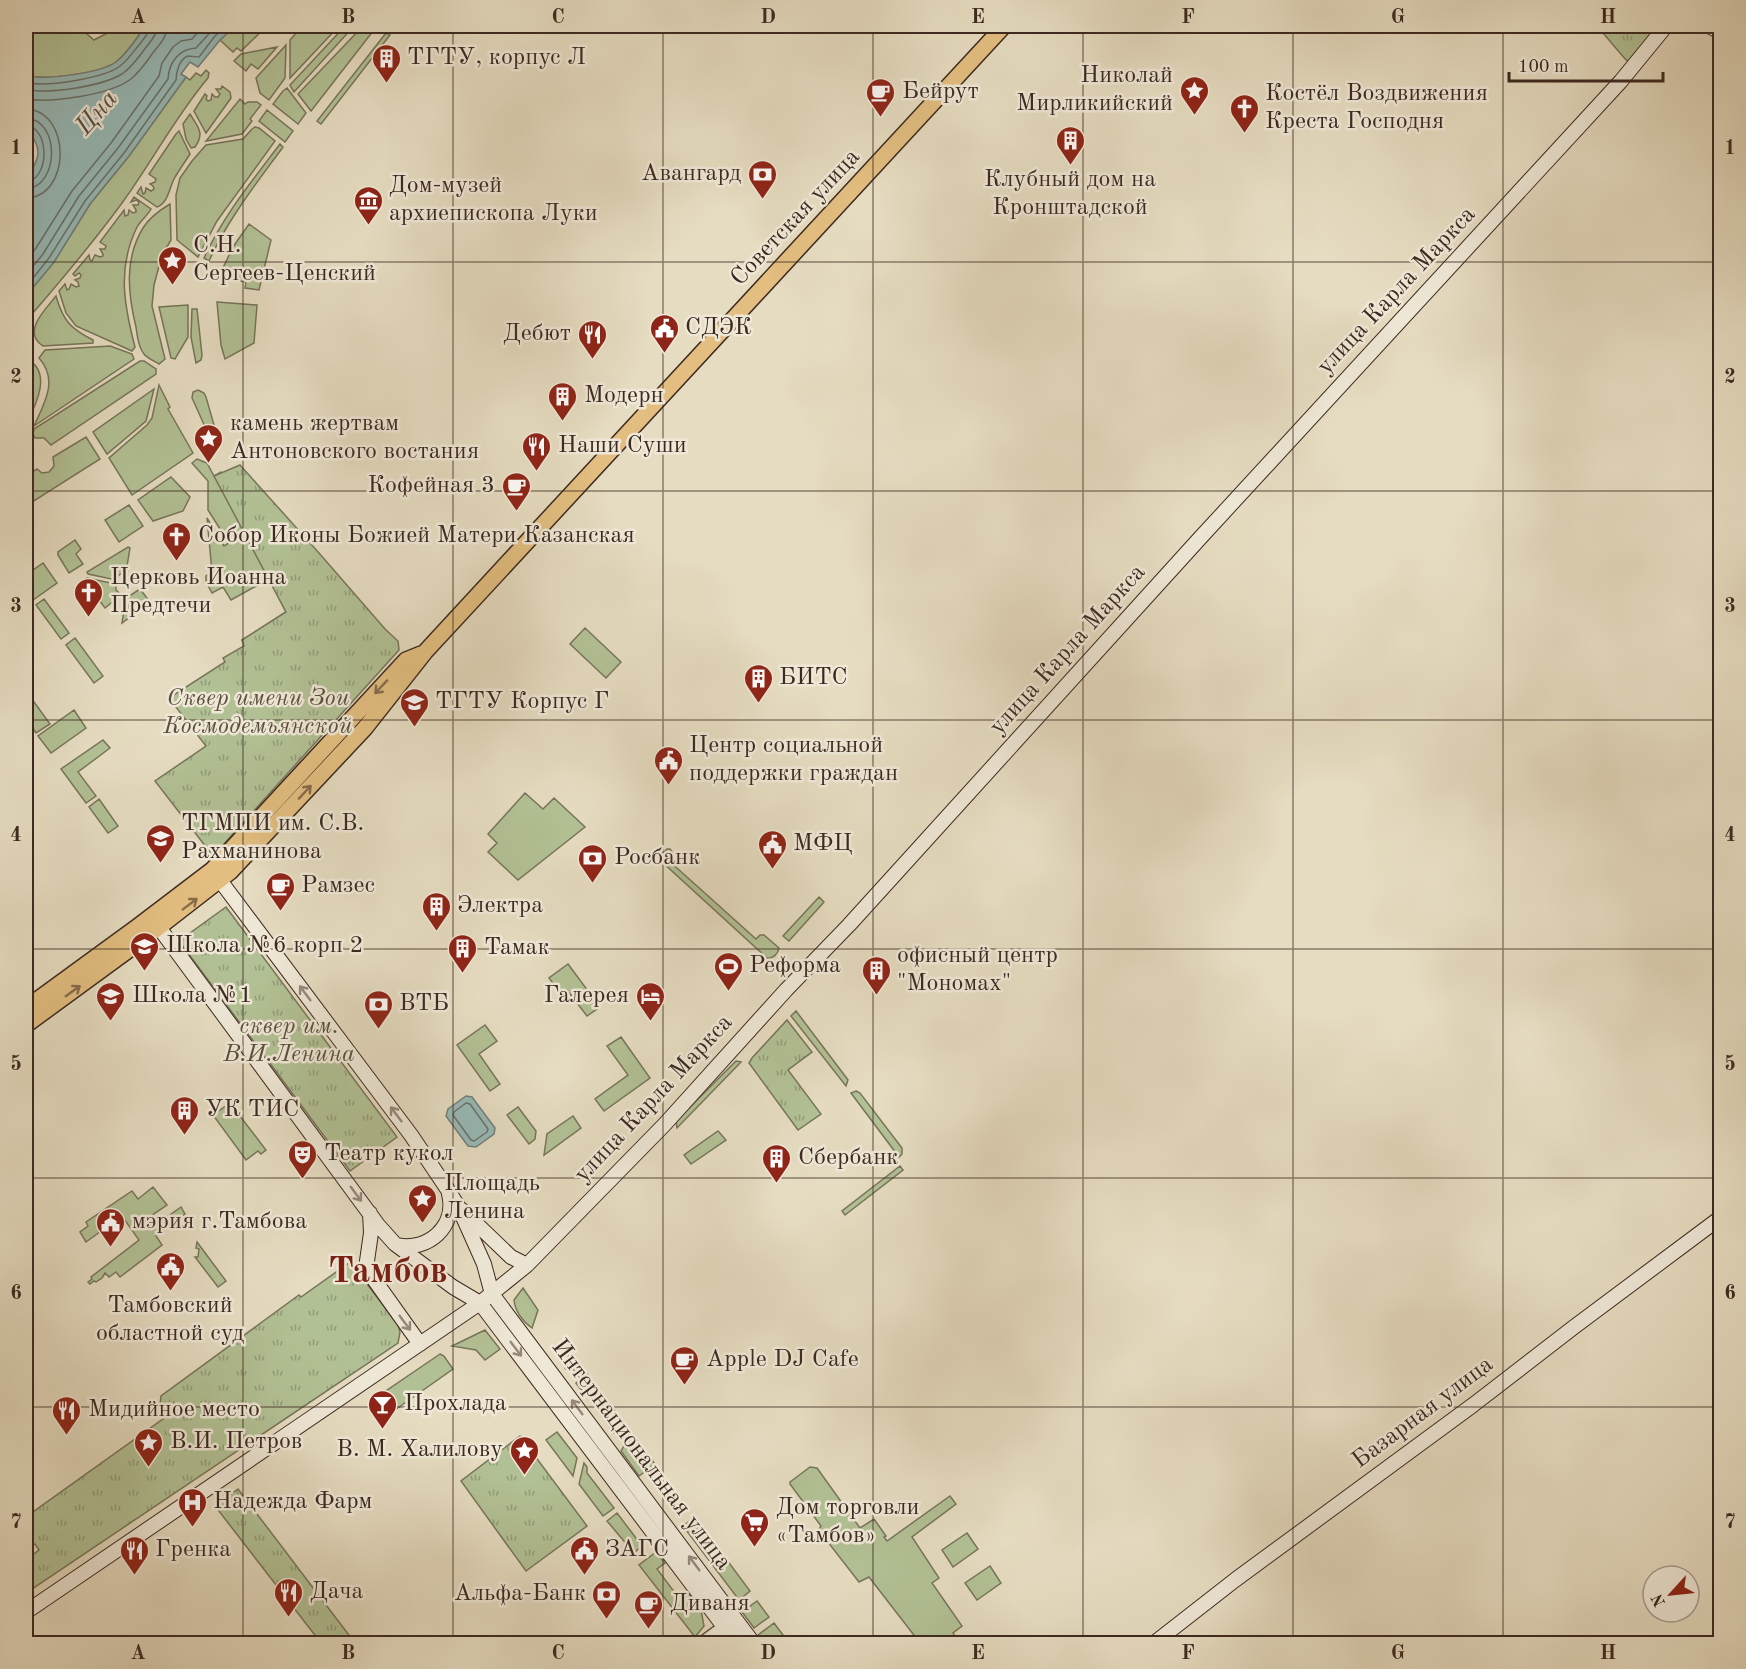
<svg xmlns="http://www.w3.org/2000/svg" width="1746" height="1669" font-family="'Old Standard TT',serif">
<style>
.green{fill:#b2c195;stroke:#77755b;stroke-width:1.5}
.park{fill:url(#park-tufts);stroke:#77755b;stroke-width:1.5}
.water{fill:#97bab8;stroke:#73807c;stroke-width:1.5}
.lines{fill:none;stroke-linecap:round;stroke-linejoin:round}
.shore{stroke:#6a726c;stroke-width:1.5}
.tertiary-casing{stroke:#665649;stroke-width:15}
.secondary-casing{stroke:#3c2921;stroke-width:16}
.primary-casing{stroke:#3c2921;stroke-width:18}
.tertiary{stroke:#efe8d7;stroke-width:12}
.secondary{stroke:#efe8d7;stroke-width:14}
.primary{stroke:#e3be80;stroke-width:15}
.oneway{stroke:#876c4c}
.oneway2{stroke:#96887c}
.grid{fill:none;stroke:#3c2921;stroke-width:1.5;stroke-opacity:0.55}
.labels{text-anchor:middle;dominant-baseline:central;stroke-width:5;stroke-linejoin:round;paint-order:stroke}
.poi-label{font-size:24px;fill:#3c2921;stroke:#efe8d7;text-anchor:start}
.street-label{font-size:24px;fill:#3c2921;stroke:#efe8d7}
.park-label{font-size:24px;font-style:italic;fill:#5a4f3e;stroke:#efe8d7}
.water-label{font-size:26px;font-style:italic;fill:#534d47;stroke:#efe8d7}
.town-label{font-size:36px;font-weight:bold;fill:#7a1f14;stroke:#efe8d7}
.neatline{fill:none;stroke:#3c2921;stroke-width:2}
.grid-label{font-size:20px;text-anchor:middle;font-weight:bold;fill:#3c2921}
</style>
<defs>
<pattern id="park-tufts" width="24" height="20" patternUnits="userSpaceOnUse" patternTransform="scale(1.5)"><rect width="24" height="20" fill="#b2c195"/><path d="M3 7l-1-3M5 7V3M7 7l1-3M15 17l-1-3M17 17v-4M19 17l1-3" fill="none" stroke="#929d79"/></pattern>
</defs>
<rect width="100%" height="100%" fill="#e6dcc1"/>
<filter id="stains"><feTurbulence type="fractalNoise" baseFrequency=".00333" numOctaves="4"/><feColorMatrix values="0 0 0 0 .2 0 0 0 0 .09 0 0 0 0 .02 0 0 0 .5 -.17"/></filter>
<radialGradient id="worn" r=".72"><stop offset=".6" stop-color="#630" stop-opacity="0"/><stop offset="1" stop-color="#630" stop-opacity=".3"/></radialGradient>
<path class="green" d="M37,26h50v8l7,6 27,-14h25c-9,11 -18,27 -30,36 -15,11 -73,19 -90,13v-42z
M235,26h32l-26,25 -4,-3 -4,4 -13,-12z
M302,26h37l-49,52v-38z
M345,26h9l-60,66 -4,-7z
M363,26h14l-66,85 -13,-17z
M386,33l4,2 -69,89 -4,-3z
M286,45l-1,33 -16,22 -9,-7 -4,-15z
M277,47l-19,22 -7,-5 -5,7 -12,-10 7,-7z
M206,70l3,3 -1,5c-33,39 -56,84 -86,125 -30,41 -63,80 -96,118v-25l28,-34 36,-58 39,-48 57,-79 4,3 6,-7 5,3z
M222,86l8,6 1,6 -25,35 -12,-22 11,-17 2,2 -1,3 2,2 3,-1 1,-6 3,3h3l2,-3 -4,-5h5z
M287,88l19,25 -8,11 -25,-20 10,-13z
M240,99l5,5 3,-2h9l4,3 -11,14 2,2 -10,13 -36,7z
M267,110l26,21 -8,11 -26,-21z
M190,114c8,13 15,19 5,33l-4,1 -5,-9 -3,-15z
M255,127l4,1 16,13 -58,80 -19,36 -21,-17 -1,-45 4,-17 12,-17 14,-16 37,-6 9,-10z
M179,131l11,23c-5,8 -11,16 -16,25 -5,10 -6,24 -17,28l-20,-14 4,-6 2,7 2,-1 1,-5 5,3 3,-2 -1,-3 -3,-2 5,-2 1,-3 -7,-5 27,-40z
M280,144l3,3c-27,37 -55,72 -74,114l-5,-3c19,-42 48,-77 76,-114z
M134,197l17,12c-3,6 -10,11 -14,18 -20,41 -13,78 -2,120l-3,4 -56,-25 -10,-13 -7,-22 6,-7 2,6 2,-1 2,-5 5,3 3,-1 -1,-4 -3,-2 5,-2 1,-3 -2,-2 -4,3 -2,-2 16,-19 1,5 2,1 3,-6 5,2 3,-1v-2l-3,-5h5l1,-3 -6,-4 24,-32 1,6 3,-1 1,-5 4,3 3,-1v-2l-3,-5h5l1,-3 -3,-2 -5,2z
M170,204l1,36 -9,15 -8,30 -2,21 13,53 -6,5c-5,-3 -12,-6 -15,-10 -6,-7 -7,-19 -8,-27 -8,-33 -12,-68 7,-99 6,-10 17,-18 27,-24z
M249,224l22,16 -12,50 -14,-2 1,-6 -11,-2 -14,-8 12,-25z
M56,296c7,25 15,33 37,44v3l-50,3c-22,-14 3,-37 13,-50z
M217,302l40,3 -3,38 -29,16 -4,-14z
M188,305v32l-13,22 -4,-1 -12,-51z
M192,309h5l5,46 -1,5 -5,3 -5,-26z
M110,346l22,8 2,5 -100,67c10,-22 25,-46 5,-68l6,-8z
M27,359c25,13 10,45 -1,64z
M140,361h4l12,8v5l-105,71 -7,-7h-9l-2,-4 1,-5z
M159,385l11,22 -2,2 25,44 -61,42 -23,-37 38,-33 5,-7z
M154,389l-8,32 -39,33 -14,-22z
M198,390l6,3 2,4 12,42 -1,4 -5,-1 -1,-2 -19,-42 1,-6z
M86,437l14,22 -74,47v-30l11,-7 5,4 7,-1 5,-6 -1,-9z
M197,459l10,4 7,13 7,-4 74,134 -15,62 -38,-28 44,-28 -17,-33 -38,21 -8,-13 -11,6 -6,-11v-6l6,-4 -5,-54 17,28 5,-3 -21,-33v-29l-16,-18z
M171,477l19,20 -7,14 -30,10 -15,-21z
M129,505l14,21 -24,16 -14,-22z
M75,540l6,9 -5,5 7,10 -14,9 -11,-18v-3z
M128,547l2,1 -4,24h-3l-6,5 -1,3 -28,-6 -1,-2z
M43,563l14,20 -24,17 -7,-11v-14z
M87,578l29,6v6l5,5 -16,13 -21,-28z
M140,589l10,13 -28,21 4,-25z
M44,599l25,34 -8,6 -25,-34z
M585,628l36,34 -15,16 -36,-34z
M75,638l28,38 -9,7 -28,-38z
M29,695l21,29 -14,9 -10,-15v-20z
M74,710l12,18 -35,25 -13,-17z
M103,740l7,8 -32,24 18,24 -10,7 -25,-34z
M525,793l18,16 11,-11 31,29 -67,53 -30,-28 9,-9 -9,-9z
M99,799l19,27 -10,7 -19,-26z
M667,849h3l3,4 -5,7 88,79 4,-4h4l15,13c-1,6 -6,11 -12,10l-106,-97 -2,-4z
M819,897l5,5 -35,39 -6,-5z
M568,964l32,43 -13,9 -20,-26 -6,4 -12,-16z
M796,1011l52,69 -2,6 -55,-70z
M485,1025l12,16 -18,13 21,30 -10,7 -33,-46z
M621,1037l29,41 -46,33 -9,-12 33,-24 -21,-29z
M736,1061l5,1 -64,66 -1,-7z
M856,1091l4,2 42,55v6l-3,3 -48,-64z
M230,1103l36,47 -5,4 -3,-3 -12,9 -33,-45z
M518,1107l18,24 -1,8 -6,5 -22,-29z
M573,1116l8,12 -37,27 3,-21z
M718,1131l8,9 -35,24 -7,-9z
M900,1166l3,4 -58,45 -3,-4z
M153,1187l14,18 -19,13 6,8 27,-19 4,7 -29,22 6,9 -42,32 -4,-5 -7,5 -4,-4 -3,5 -6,4 -2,-1 -4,3 -2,-2 4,-3 -1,-2 48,-37 -17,-24 -36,26 -6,-10 8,-6 -2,-4 46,-31 6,8z
M197,1242l29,39 -8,6 -23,-30h3l1,-8 -3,-1z
M523,1288l15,22 -6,18c-9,-6 -17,-17 -18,-28z
M485,1330l15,19 -15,11 -9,-10 -24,-4z
M570,1351l24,32 -2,2 5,6 -8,6 -4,-5h-2l-7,-9 5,-4 -10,-13 -5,3 -1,-1z
M440,1354l4,2 9,13 -61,43 -12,-17z
M601,1397l5,7 2,-2 17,22 -4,8 -7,1 -20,-30z
M557,1432l20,26 -4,18 -27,-36z
M636,1439l19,25 -16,12 -18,-25c3,-7 7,-12 15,-12z
M584,1463l3,4v6l27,35 -11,8 -24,-32z
M810,1467l7,1 43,60 14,-9 12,17 -2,1 3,4 63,-45 6,8 -44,33 27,41 -7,5 30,43 -9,7 7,10h-40l-51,-66 -10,5 -39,-50 -1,-3 2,-3 -31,-42v-2z
M617,1513l25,33 -8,7 -27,-32z
M695,1517l55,74 -11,9 -56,-74z
M967,1533l11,16 -25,18 -11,-17z
M656,1552l9,11 -8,6 21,28 9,-6 14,19 3,16 -9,11 -56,-72z
M990,1566l11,17 -24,17 -12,-17z
M757,1601l12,16 -15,11 -12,-16z
M774,1623l15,20h-24l-7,-8z"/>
<path class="park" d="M1597,26h63l-30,36 -4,-2z
M240,465l79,88 66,76 13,12 1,9 -186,206 -58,-75 51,-35 -37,-48 56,-36 -2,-4 21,-12 -2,-6 44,-28 -72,-136z
M226,907l171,230 -47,34 -171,-230z
M787,1020l25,32 -24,18 33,44 -23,16 -49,-67 3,-5z
M353,1260l8,16 37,49 2,7 -2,11 -372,250v-33l13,-10 -4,-6 -9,7v-34l141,-101 -7,-11 1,-9 138,-101 2,2z
M520,1436l67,90 -61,45 -65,-90z
M238,1489l117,154h-34l-106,-137z"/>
<path class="water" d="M146,26h89l-15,14 -22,27 -8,-5 -9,12 5,3 -57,79 -39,48 -36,58 -28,34v-117c14,-20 18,-31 0,-50v-54c17,6 75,-2 90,-13 12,-9 21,-25 30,-36z
M466,1096l6,1 23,31 -1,6 -18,13 -8,-1 -22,-30 2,-7z"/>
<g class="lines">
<path class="shore" d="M26,82c18,6 79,-4 94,-16 7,-5 13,-14 19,-21 4,-6 11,-12 11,-19
M26,89c22,6 76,-3 96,-15 9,-6 16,-16 22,-24 6,-8 13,-15 14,-24
M26,99c25,4 84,-4 105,-20 8,-7 15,-16 21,-25 7,-9 15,-16 15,-28
M26,109c46,2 45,88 0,89
M26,118c35,2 33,69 0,71
M26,125c24,3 24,54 0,57
M26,261l10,-13 36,-57 39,-48 48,-67 3,-13 11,-16 8,-6 11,-2 11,-13
M26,275l17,-21 36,-58 39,-48 50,-69c1,-17 11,-30 28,-31l20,-22
M26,287l23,-29 36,-57 39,-48 52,-73c0,-7 3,-21 12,-24 2,0 10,1 11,1l16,-21 11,-10
M466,1103l4,1 18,25 -1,3 -13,9 -3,-1 -18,-25 1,-3z"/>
<defs>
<path id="tertiary" d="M701,1644l23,-17"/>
<path id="secondary" d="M1709,26l11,6
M213,871l198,264 37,55 11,18 25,56 8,30 262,350
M152,918l226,307 17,19 58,43 27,16 257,341
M462,1210l49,47 16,8
M370,1213l1,20 -4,28 1,10 52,73
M397,1245c31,7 60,-19 52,-51
M26,1612l454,-309 47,-38 138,-141 121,-134 63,-65 352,-388 420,-456 45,-55
M1153,1644l82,-64 238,-175 101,-78 146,-109"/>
<path id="primary" d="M26,1008l111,-81 75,-57 194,-210 15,-6
M26,1025l119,-87 85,-66 135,-144 60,-76 579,-626"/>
</defs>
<use href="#tertiary" class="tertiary-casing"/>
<use href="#secondary" class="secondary-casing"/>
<use href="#primary" class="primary-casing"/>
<use href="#tertiary" class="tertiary"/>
<use href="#secondary" class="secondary"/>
<use href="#primary" class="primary"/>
</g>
<defs><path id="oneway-shaft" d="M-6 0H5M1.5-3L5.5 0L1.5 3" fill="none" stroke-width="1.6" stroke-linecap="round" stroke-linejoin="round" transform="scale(1.5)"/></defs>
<g class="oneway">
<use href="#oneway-shaft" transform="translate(381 687) rotate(133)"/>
<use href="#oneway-shaft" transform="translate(305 792) rotate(-47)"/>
<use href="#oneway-shaft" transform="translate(190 904) rotate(-37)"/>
<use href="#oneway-shaft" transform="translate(73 991) rotate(-36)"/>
</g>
<g class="oneway2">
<use href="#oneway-shaft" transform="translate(305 993) rotate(-127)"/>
<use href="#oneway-shaft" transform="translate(396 1114) rotate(-127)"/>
<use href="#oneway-shaft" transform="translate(356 1194) rotate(54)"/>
<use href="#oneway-shaft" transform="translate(405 1323) rotate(53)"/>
<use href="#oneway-shaft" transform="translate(516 1349) rotate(53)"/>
<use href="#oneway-shaft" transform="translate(577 1407) rotate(-127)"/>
<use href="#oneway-shaft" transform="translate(694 1563) rotate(-127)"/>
</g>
<path class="grid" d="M243,26v1618M453,26v1618M663,26v1618M873,26v1618M1083,26v1618M1293,26v1618M1503,26v1618M26,262h1694M26,491h1694M26,720h1694M26,949h1694M26,1178h1694M26,1407h1694"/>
<defs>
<symbol id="building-pin" viewBox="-11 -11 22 30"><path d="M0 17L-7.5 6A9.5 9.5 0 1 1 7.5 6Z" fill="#8f2418" stroke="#efe8d7"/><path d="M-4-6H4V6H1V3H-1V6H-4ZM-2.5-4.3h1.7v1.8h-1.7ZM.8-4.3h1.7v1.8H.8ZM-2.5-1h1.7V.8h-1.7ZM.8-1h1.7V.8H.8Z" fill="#fff"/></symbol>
<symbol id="sight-pin" viewBox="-11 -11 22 30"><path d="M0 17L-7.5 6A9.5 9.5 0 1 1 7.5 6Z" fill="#8f2418" stroke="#efe8d7"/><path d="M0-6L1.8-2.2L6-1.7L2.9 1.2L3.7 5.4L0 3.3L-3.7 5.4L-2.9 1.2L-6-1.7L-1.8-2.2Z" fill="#fff"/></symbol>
<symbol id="cafe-pin" viewBox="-11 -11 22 30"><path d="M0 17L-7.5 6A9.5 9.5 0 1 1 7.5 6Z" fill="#8f2418" stroke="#efe8d7"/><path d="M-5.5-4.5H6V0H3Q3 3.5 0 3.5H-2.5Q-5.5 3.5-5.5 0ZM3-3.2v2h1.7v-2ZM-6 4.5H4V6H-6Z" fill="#fff"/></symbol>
<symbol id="church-pin" viewBox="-11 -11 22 30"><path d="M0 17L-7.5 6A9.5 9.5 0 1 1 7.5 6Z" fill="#8f2418" stroke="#efe8d7"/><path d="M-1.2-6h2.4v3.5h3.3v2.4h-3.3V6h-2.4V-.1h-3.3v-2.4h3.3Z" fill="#fff"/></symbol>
<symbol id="bank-pin" viewBox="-11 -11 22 30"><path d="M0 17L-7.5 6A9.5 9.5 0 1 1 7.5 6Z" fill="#8f2418" stroke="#efe8d7"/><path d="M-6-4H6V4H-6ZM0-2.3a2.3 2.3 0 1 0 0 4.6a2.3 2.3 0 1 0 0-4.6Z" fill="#fff"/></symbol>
<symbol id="museum-pin" viewBox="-11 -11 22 30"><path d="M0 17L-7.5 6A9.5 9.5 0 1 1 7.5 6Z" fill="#8f2418" stroke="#efe8d7"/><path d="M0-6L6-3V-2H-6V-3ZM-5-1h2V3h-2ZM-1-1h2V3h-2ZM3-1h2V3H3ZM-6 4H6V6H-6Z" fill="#fff"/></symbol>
<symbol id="civic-pin" viewBox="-11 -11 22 30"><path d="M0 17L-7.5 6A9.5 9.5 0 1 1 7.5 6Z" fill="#8f2418" stroke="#efe8d7"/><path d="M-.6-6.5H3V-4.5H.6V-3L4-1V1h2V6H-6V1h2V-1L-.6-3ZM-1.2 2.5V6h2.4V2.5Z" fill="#fff"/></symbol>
<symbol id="restaurant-pin" viewBox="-11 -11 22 30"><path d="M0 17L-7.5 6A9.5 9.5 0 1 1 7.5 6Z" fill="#8f2418" stroke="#efe8d7"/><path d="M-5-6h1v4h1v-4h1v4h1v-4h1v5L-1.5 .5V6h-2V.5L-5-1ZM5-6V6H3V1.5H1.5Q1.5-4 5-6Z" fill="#fff"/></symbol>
<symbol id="university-pin" viewBox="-11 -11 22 30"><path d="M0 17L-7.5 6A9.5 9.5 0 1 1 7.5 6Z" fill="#8f2418" stroke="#efe8d7"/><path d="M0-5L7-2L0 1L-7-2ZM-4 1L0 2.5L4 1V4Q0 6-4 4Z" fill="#fff"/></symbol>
<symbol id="school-pin" viewBox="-11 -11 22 30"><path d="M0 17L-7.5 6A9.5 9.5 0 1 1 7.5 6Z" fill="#8f2418" stroke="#efe8d7"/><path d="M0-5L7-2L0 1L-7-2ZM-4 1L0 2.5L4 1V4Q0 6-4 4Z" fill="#fff"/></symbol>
<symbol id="stadium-pin" viewBox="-11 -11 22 30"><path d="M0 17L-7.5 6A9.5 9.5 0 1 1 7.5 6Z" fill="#8f2418" stroke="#efe8d7"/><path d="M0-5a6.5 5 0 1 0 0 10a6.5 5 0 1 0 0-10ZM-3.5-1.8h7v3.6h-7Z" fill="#fff"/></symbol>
<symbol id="hotel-pin" viewBox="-11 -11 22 30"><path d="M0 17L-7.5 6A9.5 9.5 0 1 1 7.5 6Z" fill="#8f2418" stroke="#efe8d7"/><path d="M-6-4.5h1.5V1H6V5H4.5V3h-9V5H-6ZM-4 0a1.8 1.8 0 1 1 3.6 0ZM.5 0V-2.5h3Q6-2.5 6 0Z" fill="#fff"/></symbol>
<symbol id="theatre-pin" viewBox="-11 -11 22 30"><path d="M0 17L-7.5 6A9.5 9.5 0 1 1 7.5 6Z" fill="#8f2418" stroke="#efe8d7"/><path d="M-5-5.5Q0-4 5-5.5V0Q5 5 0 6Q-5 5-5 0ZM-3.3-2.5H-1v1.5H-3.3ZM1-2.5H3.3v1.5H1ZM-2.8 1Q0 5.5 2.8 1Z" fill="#fff"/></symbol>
<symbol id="bar-pin" viewBox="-11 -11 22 30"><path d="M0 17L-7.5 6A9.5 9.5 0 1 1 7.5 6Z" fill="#8f2418" stroke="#efe8d7"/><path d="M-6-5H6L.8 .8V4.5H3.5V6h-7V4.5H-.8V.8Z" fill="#fff"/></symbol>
<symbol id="hospital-pin" viewBox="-11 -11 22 30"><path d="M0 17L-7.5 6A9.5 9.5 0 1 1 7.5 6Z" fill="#8f2418" stroke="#efe8d7"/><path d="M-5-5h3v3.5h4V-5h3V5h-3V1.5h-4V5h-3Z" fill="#fff"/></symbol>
<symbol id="supermarket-pin" viewBox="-11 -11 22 30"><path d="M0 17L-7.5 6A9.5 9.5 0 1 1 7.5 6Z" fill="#8f2418" stroke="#efe8d7"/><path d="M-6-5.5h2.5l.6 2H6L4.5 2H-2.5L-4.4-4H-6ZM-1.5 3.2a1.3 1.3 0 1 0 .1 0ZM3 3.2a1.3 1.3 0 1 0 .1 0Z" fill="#fff"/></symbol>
</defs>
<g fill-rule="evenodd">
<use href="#building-pin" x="370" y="42" width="33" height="45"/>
<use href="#sight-pin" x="1178" y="74" width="33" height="45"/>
<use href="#cafe-pin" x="864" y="76" width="33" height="45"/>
<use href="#church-pin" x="1228" y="92" width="33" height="45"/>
<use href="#building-pin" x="1054" y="124" width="33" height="45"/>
<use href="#bank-pin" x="746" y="158" width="33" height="45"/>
<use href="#museum-pin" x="352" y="184" width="33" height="45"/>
<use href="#sight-pin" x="156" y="244" width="33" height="45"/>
<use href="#civic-pin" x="648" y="312" width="33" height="45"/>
<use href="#restaurant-pin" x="576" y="318" width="33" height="45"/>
<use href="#building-pin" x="546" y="380" width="33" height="45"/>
<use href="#sight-pin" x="192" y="422" width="33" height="45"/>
<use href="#restaurant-pin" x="520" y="430" width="33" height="45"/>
<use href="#cafe-pin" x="500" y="470" width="33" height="45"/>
<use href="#church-pin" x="160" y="520" width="33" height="45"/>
<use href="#church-pin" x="72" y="576" width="33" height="45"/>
<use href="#building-pin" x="742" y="662" width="33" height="45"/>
<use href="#university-pin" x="398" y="686" width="33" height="45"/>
<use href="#civic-pin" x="652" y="744" width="33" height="45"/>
<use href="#university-pin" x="144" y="822" width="33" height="45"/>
<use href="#civic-pin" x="756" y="828" width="33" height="45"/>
<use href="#bank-pin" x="576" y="842" width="33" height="45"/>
<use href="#cafe-pin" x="264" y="870" width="33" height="45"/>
<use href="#building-pin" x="420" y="890" width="33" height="45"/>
<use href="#school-pin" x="128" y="930" width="33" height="45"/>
<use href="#building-pin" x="446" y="932" width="33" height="45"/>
<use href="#stadium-pin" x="712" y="950" width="33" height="45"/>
<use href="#building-pin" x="860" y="954" width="33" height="45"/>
<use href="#school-pin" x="94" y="980" width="33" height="45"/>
<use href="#hotel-pin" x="634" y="980" width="33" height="45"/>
<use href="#bank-pin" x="362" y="988" width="33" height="45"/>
<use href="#building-pin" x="168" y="1094" width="33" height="45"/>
<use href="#theatre-pin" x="286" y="1138" width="33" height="45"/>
<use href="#building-pin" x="760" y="1142" width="33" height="45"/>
<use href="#sight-pin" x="406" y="1182" width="33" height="45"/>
<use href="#civic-pin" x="94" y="1206" width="33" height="45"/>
<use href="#civic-pin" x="154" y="1250" width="33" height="45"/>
<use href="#cafe-pin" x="668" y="1344" width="33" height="45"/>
<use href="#bar-pin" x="366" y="1388" width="33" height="45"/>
<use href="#restaurant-pin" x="50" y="1394" width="33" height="45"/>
<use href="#sight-pin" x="132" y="1426" width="33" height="45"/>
<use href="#sight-pin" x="508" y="1434" width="33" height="45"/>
<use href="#hospital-pin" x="176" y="1486" width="33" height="45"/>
<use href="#supermarket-pin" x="738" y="1506" width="33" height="45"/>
<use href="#restaurant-pin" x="118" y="1534" width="33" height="45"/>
<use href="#civic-pin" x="568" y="1534" width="33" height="45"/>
<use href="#restaurant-pin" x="272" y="1576" width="33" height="45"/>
<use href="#bank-pin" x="590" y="1578" width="33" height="45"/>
<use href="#cafe-pin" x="632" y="1588" width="33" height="45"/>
</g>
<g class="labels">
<g class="poi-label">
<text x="407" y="58">ТГТУ, корпус Л</text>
<text x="1173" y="76" text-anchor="end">Николай<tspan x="1173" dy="28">Мирликийский</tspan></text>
<text x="902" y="92">Бейрут</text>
<text x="1265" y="94">Костёл Воздвижения<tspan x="1265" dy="28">Креста Господня</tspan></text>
<text x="741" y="174" text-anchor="end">Авангард</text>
<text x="1070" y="180" text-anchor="middle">Клубный дом на<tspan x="1070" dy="28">Кронштадской</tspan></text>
<text x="389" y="186">Дом-музей<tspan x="389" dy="28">архиепископа Луки</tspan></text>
<text x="193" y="246">С.Н.<tspan x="193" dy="28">Сергеев-Ценский</tspan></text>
<text x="685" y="328">СДЭК</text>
<text x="571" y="334" text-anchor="end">Дебют</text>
<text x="584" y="396">Модерн</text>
<text x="230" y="424">камень жертвам<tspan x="230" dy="28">Антоновского востания</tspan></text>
<text x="558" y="446">Наши Суши</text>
<text x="495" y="486" text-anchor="end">Кофейная 3</text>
<text x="198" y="536">Собор Иконы Божией Матери Казанская</text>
<text x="110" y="578">Церковь Иоанна<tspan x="110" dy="28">Предтечи</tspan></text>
<text x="779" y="678">БИТС</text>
<text x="435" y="702">ТГТУ Корпус Г</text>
<text x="689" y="746">Центр социальной<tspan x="689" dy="28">поддержки граждан</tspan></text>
<text x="181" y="824">ТГМПИ им. С.В.<tspan x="181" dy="28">Рахманинова</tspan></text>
<text x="793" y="844">МФЦ</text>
<text x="614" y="858">Росбанк</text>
<text x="301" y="886">Рамзес</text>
<text x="457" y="906">Электра</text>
<text x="166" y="946">Школа №6 корп 2</text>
<text x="484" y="948">Тамак</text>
<text x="897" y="956">офисный центр<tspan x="897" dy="28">"Мономах"</tspan></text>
<text x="749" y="966">Реформа</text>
<text x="132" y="996">Школа №1</text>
<text x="629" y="996" text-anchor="end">Галерея</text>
<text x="399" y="1004">ВТБ</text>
<text x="205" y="1110">УК ТИС</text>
<text x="324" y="1154">Театр кукол</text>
<text x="798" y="1158">Сбербанк</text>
<text x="444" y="1184">Площадь<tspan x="444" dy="28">Ленина</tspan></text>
<text x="132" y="1222">мэрия г.Тамбова</text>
<text x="170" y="1306" text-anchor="middle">Тамбовский<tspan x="170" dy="28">областной суд</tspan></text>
<text x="706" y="1360">Apple DJ Cafe</text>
<text x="404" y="1404">Прохлада</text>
<text x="88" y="1410">Мидийное место</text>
<text x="170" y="1442">В.И. Петров</text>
<text x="503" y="1450" text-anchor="end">В. М. Халилову</text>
<text x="213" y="1502">Надежда Фарм</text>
<text x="776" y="1508">Дом торговли<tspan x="776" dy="28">«Тамбов»</tspan></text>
<text x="155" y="1550">Гренка</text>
<text x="605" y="1550">ЗАГС</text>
<text x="310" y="1592">Дача</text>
<text x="586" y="1594" text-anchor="end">Альфа-Банк</text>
<text x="670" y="1604">Диваня</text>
</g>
<g class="street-label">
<text transform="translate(796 218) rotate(-47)">Советская улица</text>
<text transform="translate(1397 291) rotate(-47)">улица Карла Маркса</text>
<text transform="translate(1068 650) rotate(-48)">улица Карла Маркса</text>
<text transform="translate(654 1099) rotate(-47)">улица Карла Маркса</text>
<text transform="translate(1423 1413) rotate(-37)">Базарная улица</text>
<text transform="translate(641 1455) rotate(53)">Интернациональная улица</text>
</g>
<g class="park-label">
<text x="258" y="699">Cквер имени Зои<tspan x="258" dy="28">Космодемьянской</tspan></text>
<text x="289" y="1027">сквер им.<tspan x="289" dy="28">В.И.Ленина</tspan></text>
</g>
<g class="water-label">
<text transform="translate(97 113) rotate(-49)">Цна</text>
</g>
<g class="town-label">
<text x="388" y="1273">Тамбов</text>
</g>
</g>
<rect width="1746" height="1669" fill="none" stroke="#e6dcc1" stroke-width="66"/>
<g transform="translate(1671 1594) rotate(243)"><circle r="28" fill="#efe8d7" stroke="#a79c8e" stroke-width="1.5"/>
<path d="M0-4.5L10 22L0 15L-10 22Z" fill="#8f2418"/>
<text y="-9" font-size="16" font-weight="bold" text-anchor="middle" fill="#3c2921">N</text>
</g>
<path d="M1509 72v9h154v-9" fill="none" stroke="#3c2921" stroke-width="3"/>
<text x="1518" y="72" font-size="18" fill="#3c2921" stroke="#efe8d7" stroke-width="4.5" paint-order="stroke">100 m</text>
<rect x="33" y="33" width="1680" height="1603" class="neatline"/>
<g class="grid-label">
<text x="138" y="23">A</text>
<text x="348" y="23">B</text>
<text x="558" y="23">C</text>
<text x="768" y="23">D</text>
<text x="978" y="23">E</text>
<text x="1188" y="23">F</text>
<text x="1398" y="23">G</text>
<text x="1608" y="23">H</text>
<text x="16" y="154">1</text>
<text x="1730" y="154">1</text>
<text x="16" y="383">2</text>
<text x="1730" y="383">2</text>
<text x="16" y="612">3</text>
<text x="1730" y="612">3</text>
<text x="16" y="841">4</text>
<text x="1730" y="841">4</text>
<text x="16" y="1070">5</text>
<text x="1730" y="1070">5</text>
<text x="16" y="1299">6</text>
<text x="1730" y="1299">6</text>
<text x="16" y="1528">7</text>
<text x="1730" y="1528">7</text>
<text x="138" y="1659">A</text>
<text x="348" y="1659">B</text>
<text x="558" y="1659">C</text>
<text x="768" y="1659">D</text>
<text x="978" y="1659">E</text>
<text x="1188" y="1659">F</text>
<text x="1398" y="1659">G</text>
<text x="1608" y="1659">H</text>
</g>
<rect width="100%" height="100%" filter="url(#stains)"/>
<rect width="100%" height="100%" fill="url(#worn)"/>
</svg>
